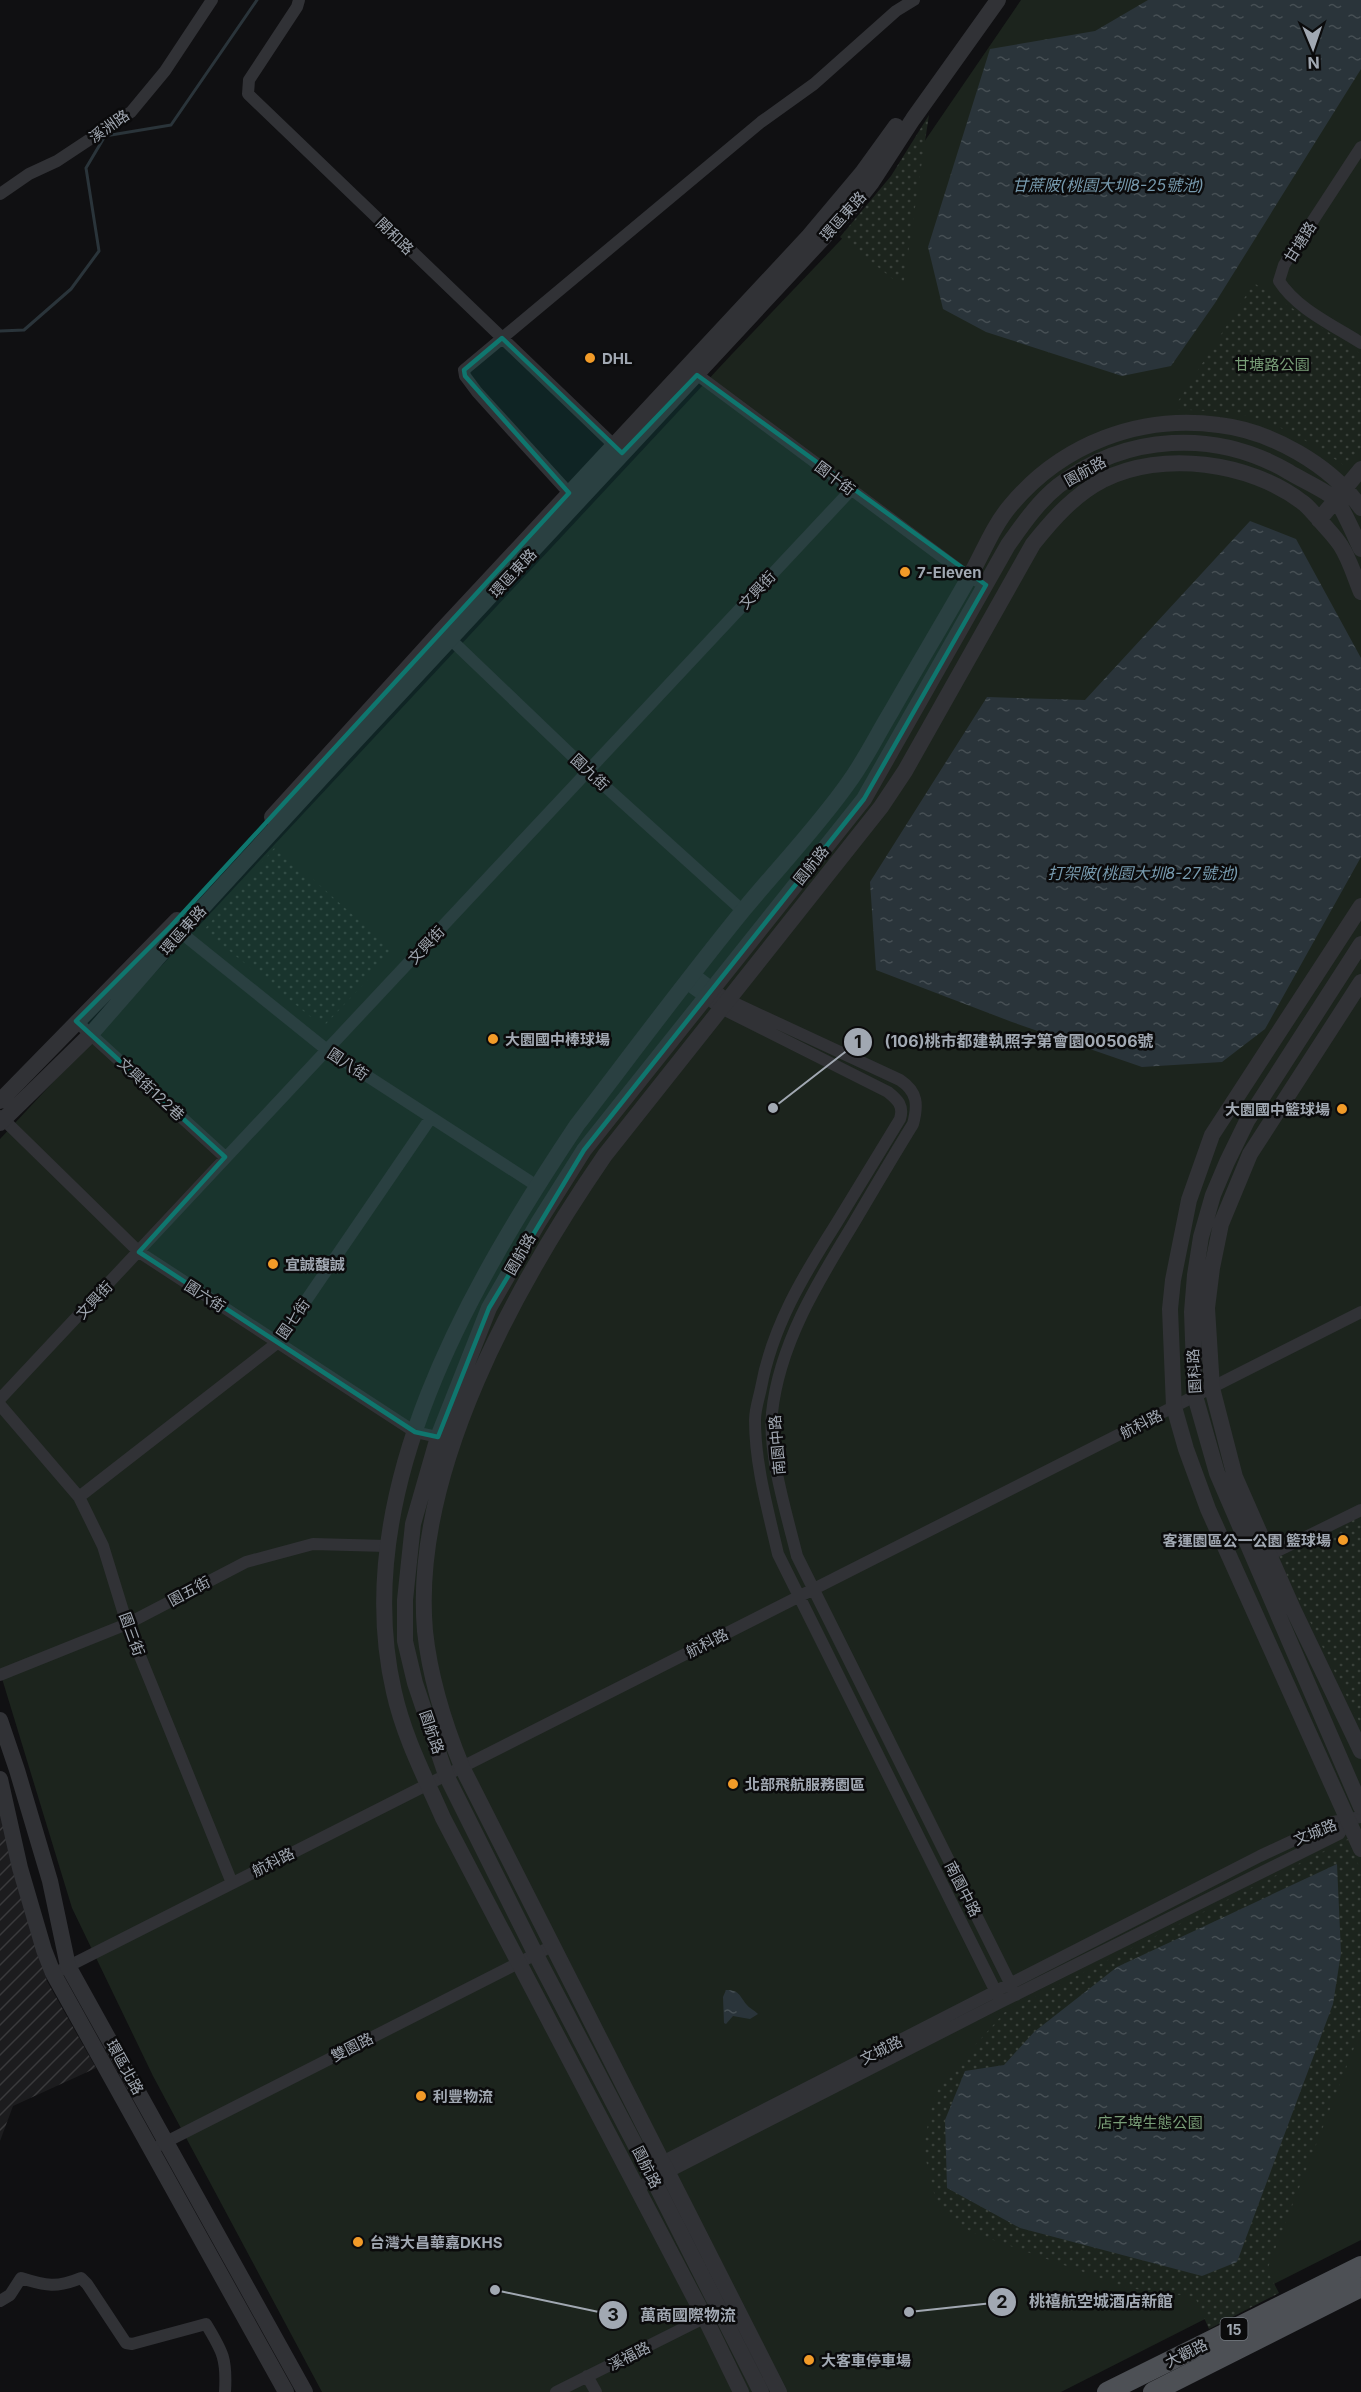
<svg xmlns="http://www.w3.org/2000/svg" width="1361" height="2392" font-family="Inter,'Noto Sans TC',sans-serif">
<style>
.industrial{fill:url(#industrial-furrows)}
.grass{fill:#1c241d}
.park{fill:url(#park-dots)}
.water{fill:url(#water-ripples)}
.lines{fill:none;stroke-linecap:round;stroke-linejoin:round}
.stream{stroke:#2a343a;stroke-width:3}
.minor{stroke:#313236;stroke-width:12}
.tertiary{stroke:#313236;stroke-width:16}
.primary{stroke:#4d5055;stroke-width:20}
.marked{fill:#0f766e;fill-opacity:0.2;stroke:#0f766e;stroke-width:4.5;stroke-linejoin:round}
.poi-dot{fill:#f29b28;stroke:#0b0b0c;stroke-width:2}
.labels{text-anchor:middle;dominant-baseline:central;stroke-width:5;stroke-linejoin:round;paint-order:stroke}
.shield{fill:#0b0b0c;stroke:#747980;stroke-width:1.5}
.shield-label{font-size:14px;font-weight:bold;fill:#a1a8b2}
.street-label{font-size:15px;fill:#a1a8b2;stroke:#0b0b0c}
.poi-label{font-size:15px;font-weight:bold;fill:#a1a8b2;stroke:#0b0b0c;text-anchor:start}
.park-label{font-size:15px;fill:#799e78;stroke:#0b0b0c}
.water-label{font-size:16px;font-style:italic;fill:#779aae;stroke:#0b0b0c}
.leader{fill:none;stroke:#a1a8b2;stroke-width:2}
.callout-dot{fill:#a1a8b2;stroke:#0b0b0c;stroke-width:2}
.mark-label{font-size:18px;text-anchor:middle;font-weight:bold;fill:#111}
.callout-label{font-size:16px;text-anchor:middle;font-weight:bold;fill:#a1a8b2;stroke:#0b0b0c;stroke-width:5;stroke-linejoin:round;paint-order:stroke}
</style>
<defs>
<pattern id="industrial-furrows" width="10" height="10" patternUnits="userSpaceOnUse" patternTransform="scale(1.5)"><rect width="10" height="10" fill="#1c1c1e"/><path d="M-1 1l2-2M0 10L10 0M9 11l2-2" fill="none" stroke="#3a3a3c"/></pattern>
<pattern id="park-dots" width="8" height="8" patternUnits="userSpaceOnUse" patternTransform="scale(1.5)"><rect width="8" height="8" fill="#1c241d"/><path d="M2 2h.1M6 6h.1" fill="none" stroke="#3a413b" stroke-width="1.8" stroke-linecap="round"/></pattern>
<pattern id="water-ripples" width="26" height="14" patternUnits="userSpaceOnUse" patternTransform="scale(1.5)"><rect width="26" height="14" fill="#2a343a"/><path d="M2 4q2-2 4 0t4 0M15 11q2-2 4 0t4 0" fill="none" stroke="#464f54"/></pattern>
</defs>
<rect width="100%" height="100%" fill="#101012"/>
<path class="industrial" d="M0,1802l21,88 26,91 49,87 -83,38 -13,35z"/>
<path class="grass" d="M1021,0h340v2240l-300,152h-739l-169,-316 -81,-168 -72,-236v-533l732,-785 166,-174z"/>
<path class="park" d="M929,115l-26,172 -63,-50 51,-61z
M1254,283l107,71v96l-13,18c-35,-24 -72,-48 -114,-55 -20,-3 -41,-2 -61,-4z
M276,846l118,106 -71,75 -119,-97z
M1361,1515v210l-83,-168z
M1348,1839l13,32v159l-94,240 12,23 -70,36 -14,-32 -67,-9 -157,-56 -26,-18 -8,-9 -14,-57 9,-43 8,-21 65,-72z"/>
<path class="water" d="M1148,0h213v69l-146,234 -44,63 -49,10 -136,-44 -43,-23 -15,-62 62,-198 105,-18z
M1250,521l46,18 65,119v199l-96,172 -43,33 -80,5 -130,-45 -136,-52 -6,-88 117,-185 98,3z
M1337,1864l4,89 -8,51 -96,258 -35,14 -182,-48 -73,-40 -2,-68 20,-49 39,-6 30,-33 83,-65z
M726,1990c13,0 13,5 20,14 3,4 8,6 12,10l-8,5 -17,-3 -7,8 -2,-1 -1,-26z"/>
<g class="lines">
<path class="stream" d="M0,331l24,-1 47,-41 28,-38 -13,-83 19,-32 66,-11 86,-125"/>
<path class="minor" d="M299,0l-2,7 -48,73 -1,14 371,356
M1361,147l-77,118 -5,16c18,28 54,44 82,62
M0,194l29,-20 28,-13 74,-49 34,-41 47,-71
M691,370l278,207 17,8
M569,493l-92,-101 -12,-16 -1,-6 297,-248 53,-38 82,-73 18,-11
M445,634l142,136 156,141
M174,927l153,123 210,136
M694,974l34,26 172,80c18,12 18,25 13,44 -21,34 -41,68 -61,102 -35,57 -73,119 -80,187 -4,42 15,102 25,143l219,439
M686,983l35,25 167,84c10,8 16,14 12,27 -21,35 -43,70 -64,105 -33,52 -64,103 -75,164 -2,10 -6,21 -6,32 0,45 13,90 23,134l223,448
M76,1021l149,136
M0,1116l139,136 276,180 23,5
M0,1399l851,-909
M0,1405l79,92 24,49 24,78 105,259
M79,1497l198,-154 153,-224
M1269,1555l92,-45
M0,1675l127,-51 119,-62 67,-18 74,2
M61,1970l1300,-658
M160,2145l392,-199
M656,2165l604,-309 73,-34 28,-5
M637,2188l364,-186 338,-168 9,-14
M0,2301l10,-6 11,-17c25,8 36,10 60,0l6,6 39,59 6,1 74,-20c17,28 21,35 19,68
M587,2376l9,16
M556,2392l156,-78"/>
<path class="tertiary" d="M1319,520l42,-51
M272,817l170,-187 367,-394 53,-63 34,-47
M1361,906l-149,229 -23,65 -16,80 -3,29 4,98 12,42 22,60 153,340
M1361,944l-114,177 -20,41 -14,33 -12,42 -6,38 -3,37 3,84 22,77 144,334
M1361,982l-111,172 -29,70 -9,44 -5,40 5,80 23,89 58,132 68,142
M0,1101l177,-181
M0,1123l91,-89 90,-103 155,-169 517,-556 19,-24 41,-63 85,-119
M0,1720l17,50 33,111 18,85 237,426
M0,1779l20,89 24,82 9,23 233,419
M741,2392l-36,-74 -262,-500c-18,-41 -39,-81 -49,-126 -46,-199 77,-408 183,-567 56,-73 110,-146 168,-217 34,-41 74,-83 104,-126 16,-22 28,-47 42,-70 25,-44 51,-87 76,-131 15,-25 25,-54 44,-76 51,-61 129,-91 208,-80 52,6 112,40 142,83
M761,2392l-108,-213 -117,-224 -90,-180 -31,-92 -10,-42v-41l8,-76 25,-87 51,-129 49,-85 46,-73 280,-351 144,-254c15,-21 30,-43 50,-59 68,-53 158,-57 231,-14 11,7 40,20 47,28 7,8 20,39 25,49
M779,2392l-317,-625c-18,-44 -32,-88 -37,-136 -14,-160 92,-348 180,-476l276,-348 24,-36 128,-227c20,-25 41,-49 70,-64 59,-30 147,-18 199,22 6,4 11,11 16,16 7,9 17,18 23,28 9,14 14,32 20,46"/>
<path class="primary" d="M1107,2392l254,-126
M1153,2392l208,-105"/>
</g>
<path class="marked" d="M502,338l120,115 75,-78 289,210 -122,214 -280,351 -95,158 -51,129 -23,-5 -276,-180 86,-95 -149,-136 95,-95 398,-433 -104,-117 -1,-6z"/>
<g class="poi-dot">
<circle cx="590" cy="358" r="6"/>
<circle cx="905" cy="572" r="6"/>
<circle cx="493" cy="1039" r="6"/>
<circle cx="1342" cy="1109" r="6"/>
<circle cx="273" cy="1264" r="6"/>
<circle cx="1343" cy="1540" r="6"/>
<circle cx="733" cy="1784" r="6"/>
<circle cx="421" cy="2096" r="6"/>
<circle cx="358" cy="2242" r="6"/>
<circle cx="809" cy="2360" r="6"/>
</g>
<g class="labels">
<rect class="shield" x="1220.5" y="2318" width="27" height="22" rx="4.5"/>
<g class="shield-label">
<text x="1234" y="2329">15</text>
</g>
<g class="street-label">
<text transform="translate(109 126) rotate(-35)">溪洲路</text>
<text transform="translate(843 216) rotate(-48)">環區東路</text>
<text transform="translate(395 236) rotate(44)">開和路</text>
<text transform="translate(1300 242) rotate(-58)">甘塘路</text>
<text transform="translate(1085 471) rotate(-29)">園航路</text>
<text transform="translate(835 478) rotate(37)">園十街</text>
<text transform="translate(513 573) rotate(-47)">環區東路</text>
<text transform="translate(757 590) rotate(-47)">文興街</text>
<text transform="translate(590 772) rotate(43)">園九街</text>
<text transform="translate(811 865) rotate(-51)">園航路</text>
<text transform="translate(183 930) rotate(-48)">環區東路</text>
<text transform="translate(426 945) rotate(-47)">文興街</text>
<text transform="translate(348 1064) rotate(34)">園八街</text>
<text transform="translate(151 1089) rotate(43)">文興街122巷</text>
<text transform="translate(520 1254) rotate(-60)">園航路</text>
<text transform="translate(205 1296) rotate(33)">園六街</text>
<text transform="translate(94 1300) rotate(-47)">文興街</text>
<text transform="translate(293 1319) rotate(-55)">園七街</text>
<text transform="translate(1194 1371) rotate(-93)">園科路</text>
<text transform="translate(1141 1424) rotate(-27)">航科路</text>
<text transform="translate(777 1445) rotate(-95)">南園中路</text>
<text transform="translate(189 1591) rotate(-28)">園五街</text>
<text transform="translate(132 1634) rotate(70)">園三街</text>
<text transform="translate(707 1643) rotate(-27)">航科路</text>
<text transform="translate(432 1732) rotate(71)">園航路</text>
<text transform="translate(1315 1832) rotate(-22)">文城路</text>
<text transform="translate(273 1862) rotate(-27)">航科路</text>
<text transform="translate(963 1889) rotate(63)">南園中路</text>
<text transform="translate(352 2047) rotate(-27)">雙園路</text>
<text transform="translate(881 2050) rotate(-27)">文城路</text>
<text transform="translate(125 2067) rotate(61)">環區北路</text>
<text transform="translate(647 2167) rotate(63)">園航路</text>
<text transform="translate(1186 2353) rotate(-26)">大觀路</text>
<text transform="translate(629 2356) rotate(-27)">溪福路</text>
</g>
<g class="poi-label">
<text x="602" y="358">DHL</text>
<text x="917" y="572">7-Eleven</text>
<text x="505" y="1039">大園國中棒球場</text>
<text x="1330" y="1109" text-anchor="end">大園國中籃球場</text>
<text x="285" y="1264">宜誠馥誠</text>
<text x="1331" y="1540" text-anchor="end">客運園區公一公園 籃球場</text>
<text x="745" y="1784">北部飛航服務園區</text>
<text x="433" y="2096">利豐物流</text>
<text x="370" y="2242">台灣大昌華嘉DKHS</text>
<text x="821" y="2360">大客車停車場</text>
</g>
<g class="park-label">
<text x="1272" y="364">甘塘路公園</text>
<text x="1150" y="2122">店子埤生態公園</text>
</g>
<g class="water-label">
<text x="1108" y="185">甘蔗陂(桃園大圳8-25號池)</text>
<text x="1143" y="873">打架陂(桃園大圳8-27號池)</text>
</g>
</g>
<path class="leader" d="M773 1108L858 1042M909 2312L1002 2302M495 2290L613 2315"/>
<g class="callout-dot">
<circle cx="773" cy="1108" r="6"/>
<circle cx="909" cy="2312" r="6"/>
<circle cx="495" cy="2290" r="6"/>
<circle cx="858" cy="1042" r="15"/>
<circle cx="1002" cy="2302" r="15"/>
<circle cx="613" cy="2315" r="15"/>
</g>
<g class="mark-label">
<text x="858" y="1048">1</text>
<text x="1002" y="2308">2</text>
<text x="613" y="2321">3</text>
</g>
<g class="callout-label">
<text x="1019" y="1047">(106)桃市都建執照字第會園00506號</text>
<text x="1101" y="2307">桃禧航空城酒店新館</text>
<text x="688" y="2321">萬商國際物流</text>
</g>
<g transform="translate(1313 48) rotate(178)" stroke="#0b0b0c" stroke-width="4.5" paint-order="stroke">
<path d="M0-4.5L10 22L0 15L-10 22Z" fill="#a1a8b2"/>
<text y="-9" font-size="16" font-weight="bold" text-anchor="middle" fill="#a1a8b2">N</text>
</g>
</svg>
